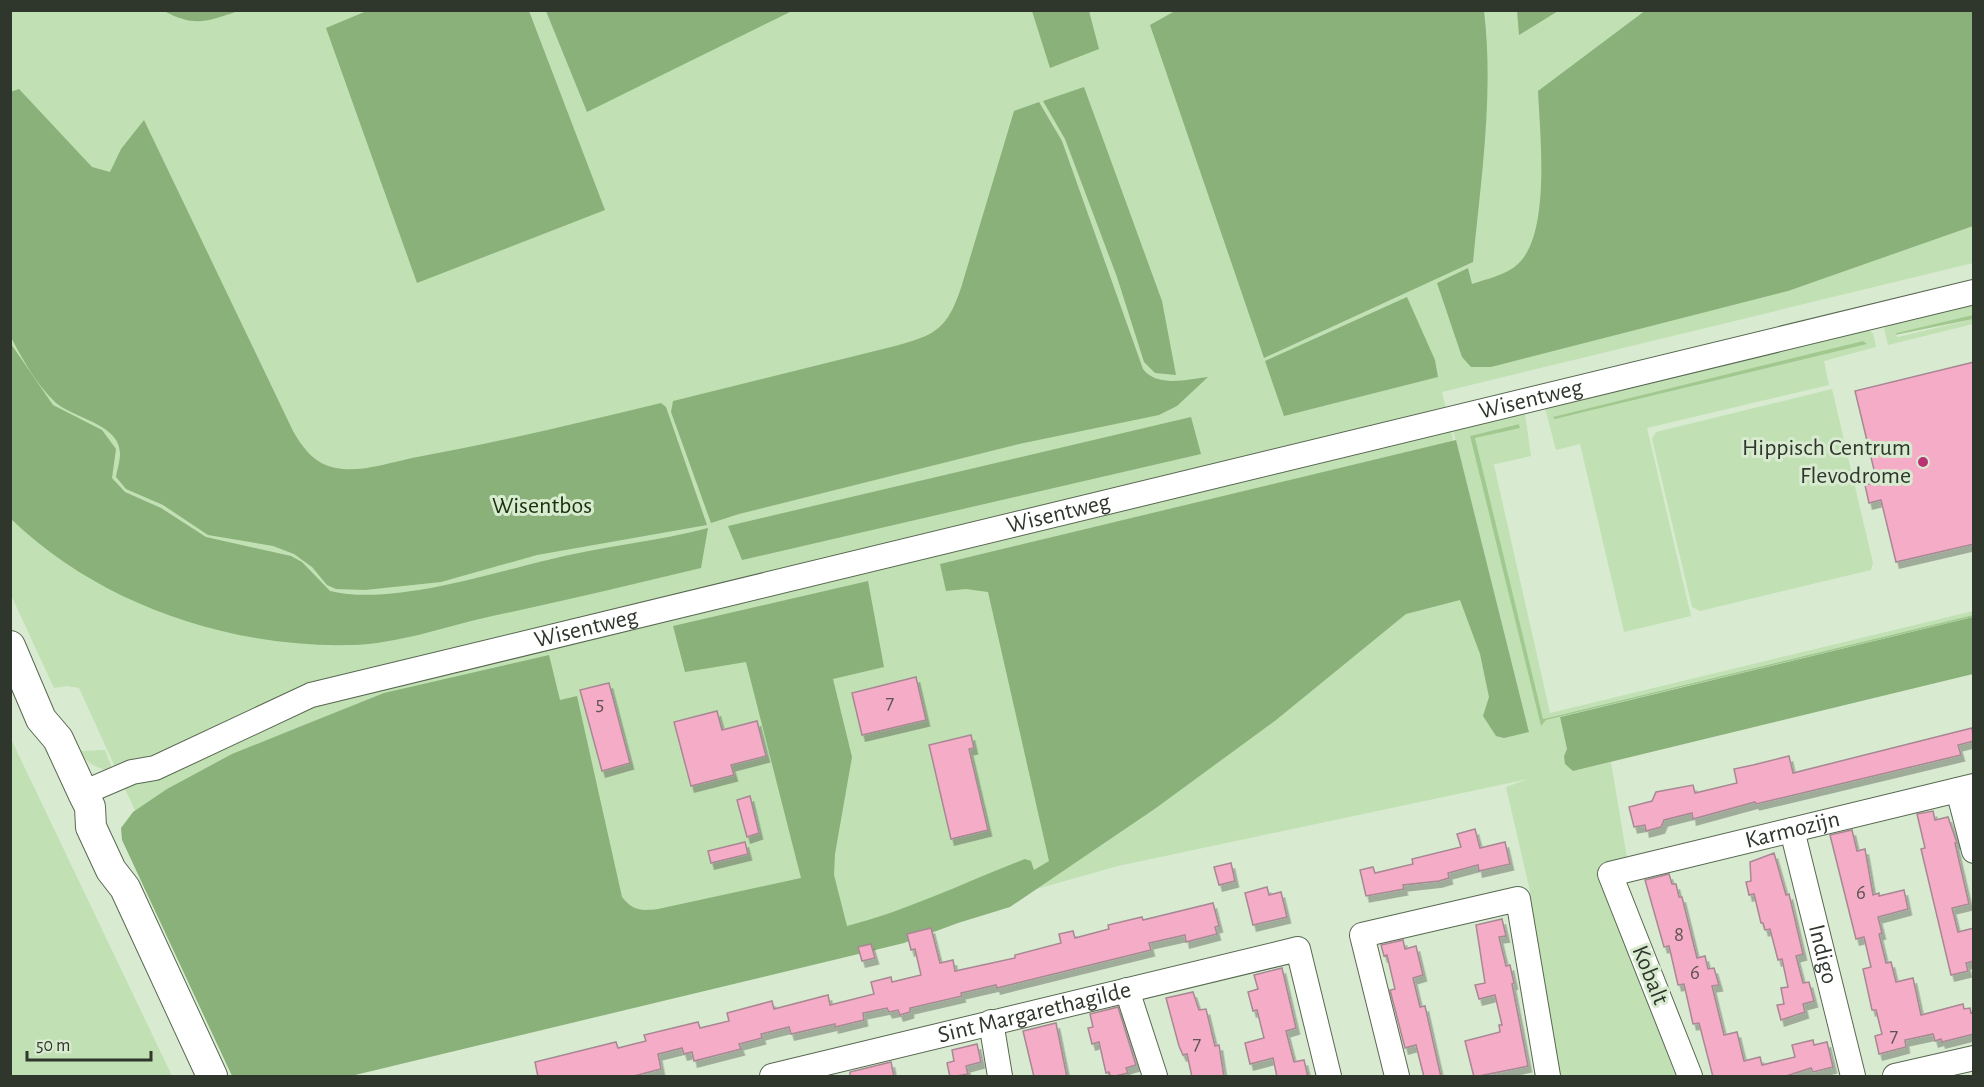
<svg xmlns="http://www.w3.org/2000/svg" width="1984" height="1087" font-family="'Alegreya Sans',sans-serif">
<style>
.green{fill:#c1e0b4;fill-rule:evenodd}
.forest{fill:#8ab179}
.water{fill:#a0c88f}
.building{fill:#f5adc7;stroke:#a78893;stroke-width:1.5;filter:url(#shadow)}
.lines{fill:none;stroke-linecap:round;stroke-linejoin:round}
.minor-casing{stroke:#586851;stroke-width:26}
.major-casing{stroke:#586851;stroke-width:32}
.minor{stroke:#fff;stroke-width:24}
.major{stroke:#fff;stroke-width:30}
.poi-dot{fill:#b93273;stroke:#d8ebd0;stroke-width:2}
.labels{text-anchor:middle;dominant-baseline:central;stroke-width:6;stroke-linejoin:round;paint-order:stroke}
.number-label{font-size:21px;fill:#605453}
.street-label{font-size:24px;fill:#2f362c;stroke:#d8ebd0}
.poi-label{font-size:24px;fill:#2f362c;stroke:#d8ebd0;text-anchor:end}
.park-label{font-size:24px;fill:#173109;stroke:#d8ebd0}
</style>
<defs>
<filter id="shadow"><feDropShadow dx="3.5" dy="6" stdDeviation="0" flood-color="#0004"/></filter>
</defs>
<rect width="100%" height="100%" fill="#d8ebd0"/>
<path class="green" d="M10,11h1963v252l-531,129 80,342 7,-3 -77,-305 70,-17 3,5 6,42 -40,9h3l56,248 423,-102v4l-431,104 -67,-281 46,-11 -2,-3 -49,12 71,289 4,-5 15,-3 7,32 -3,7 9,15 38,-9 17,102 -24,6 78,206h-124l-29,-189 -23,-100 22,-8 -410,87 -146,41 -716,169 -177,-388 -12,-2 -13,2 -43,-93z
M1973,300v15l-78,20 3,2 75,-18v5l-85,21 -4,-16 5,-8z
M1863,327l10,6 3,14 -52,14 5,24 -182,43 44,188 -67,16 -44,-188 -24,6 -12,-46zM1863,341l3,3 -310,75z
M1832,389l41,174 -2,7 -171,41 -8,-4 -40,-168 4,-7z
M11,739l152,318 9,19 -161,-1z
M105,750l8,21c-15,-2 -26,-7 -34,-20z"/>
<path class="forest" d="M369,10l160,1 76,199 -188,73 -91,-255z
M1517,10h41v1l-39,24z
M1646,10l327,1v215l-185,65 -297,76h-20l-9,-10 -25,-74 31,-15 4,16c14,-5 35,-9 46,-20 33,-30 22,-130 20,-173z
M164,11l1,-1 73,1c-31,11 -44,16 -74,0z
M546,11h246l-205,101z
M1032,11h57l10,38 -49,19z
M1175,11h309c10,83 -3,168 -11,251l-209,96 -114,-333z
M1084,87l78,214 14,74 -21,-2 -11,-11 -27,-85 -52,-138 -22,-38z
M19,89l73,78 18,5 11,-23 23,-29 149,311c10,17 21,33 43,37 23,5 53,-5 76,-10 84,-15 166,-35 249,-55l5,4 41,118 -170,30 -96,27 -76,8 -29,-1 -9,-4 -15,-18 -18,-13 -21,-8 -65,-11 -45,-30 -37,-16 -10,-12c1,-7 4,-15 4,-23 1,-30 -48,-36 -65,-52 -18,-17 -33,-43 -44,-65l-1,-245z
M1039,102l23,39 81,228c14,19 46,10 65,8l-31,29 -18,9 -140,29 -280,70 -28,9 -40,-111 2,-11 222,-55c41,-11 52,-17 66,-58l53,-177z
M1407,297l28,63 3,17 -154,39 -19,-55z
M11,344l42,61 49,25 14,19 -4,29 13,14 36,16 45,29 85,19 11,6 28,29c66,16 173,-22 239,-36 46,-10 93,-15 139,-27l-7,40c-71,17 -142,34 -213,49 -45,10 -90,27 -137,28 -122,3 -252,-41 -340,-126z
M1191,417l10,37 -459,106 -14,-34z
M1456,440l73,292 -25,6 -8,-2 -13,-20 6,-19 -9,-43 -20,-54 -54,14 -130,106 -120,88 -146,99 -52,16 -54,20 -553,133h-119l-110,-236 -1,-12 12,-16 34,-23 65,-35 72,-29 80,-32 165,-38 11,45 17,-4 45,201c11,14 19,14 36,12l143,-31 -55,-216 -61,10 -12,-46 195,-45 16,86 -51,12 19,78 -17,97 -1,21 13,51c62,-16 118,-44 178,-67l6,2 3,9 15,-9 -61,-269 -22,-3 -20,2 -6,-27z
M1973,617v57l-400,97 -8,-7 -1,-8 3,-7 -7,-32z"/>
<path class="water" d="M1973,315v4l-78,16 2,-2z
M1863,341l4,3 -312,75 -2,-2z
M1519,424l1,4 -45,10 68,281 430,-104v2l-427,103 -5,6 -71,-290z"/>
<path class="building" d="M1974,362v182l-78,18 -15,-62 -12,3 -4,-18 12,-3 -22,-91z
M916,677l10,43 -64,15 -10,-42z
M609,683l21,80 -28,8 -22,-81z
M717,711l5,19 35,-9 9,35 -35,9 3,10 -43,11 -17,-64z
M1972,728l2,13 -16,4 3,10 -205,49 -1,-2 -62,17 -1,-6 -28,7 -3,7 -15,4 -1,-6 -11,2 -5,-20 23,-6 4,-9 37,-7 2,8 42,-10 -3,-14 19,-4 36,-9 4,17z
M971,735l3,13 -5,1 19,81 -37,9 -22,-94z
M750,796l9,37 -12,4 -10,-37z
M1933,811l2,9 13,-3 9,26h-2l14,61 -17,4 6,24 16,-4v33l-8,2 2,8 -17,4 -30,-126 4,-1 -8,-34z
M1475,829l5,19 25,-6 5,22 -31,7 -1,-6 -30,8 1,5 -10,3 -36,4 1,4 -38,7 -6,-26 13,-3 2,6 38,-9 -1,-5 49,-12 -4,-13z
M1852,830l5,21 8,-2 8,46 6,-2v3l25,-6 4,19 -30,8 4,16 -3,1 7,29 5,-1 5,20 17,-4 8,37 42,-11 1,5 6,-1 1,5 3,-1v22l-32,8 -1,-3 -6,2 -2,-7 -28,6 1,7 -27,7 -4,-18 7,-2 -6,-24h-4l-9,-41 8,-2 -7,-30 -8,2 -26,-104z
M745,842l3,12 -37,9 -3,-12z
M1774,853l12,42 3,-1 14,60 -7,2 7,27 6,-1 5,19 -11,3 2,8 -24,8 -4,-15 7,-1 -3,-16 7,-1 -6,-28 -4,1 -8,-31 -5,1 -2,-7h-2l-7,-29 -5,1 -3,-13 5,-1 -1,-19z
M1231,863l4,18 -16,4 -5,-18z
M1669,874l3,10h4l3,13h3l15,61 8,-2 3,13 6,-1 5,17 -7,1 12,49 13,-3 7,29 16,-4 2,8 33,-8 -3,-12 21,-5 1,5 13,-3 6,25 -20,5 -2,-4 -28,9h-70l-14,-54 -6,1 -9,-40 -6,1 -9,-39 -5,1 -19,-67z
M1267,887l2,8 12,-3 6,25 -34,8 -8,-32z
M1213,903l6,23 -4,1 2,7 -31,8 -1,-7 -36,8 2,7 -154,38 -1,-3 -35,8 1,3 -52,12v4l-10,3 -2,-5 -9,2 -2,-4 -24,5 1,7 -29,7v-3l-44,10 -2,-7 -28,7 1,4 -23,6 2,5 -47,12 -2,-9 -8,2 -2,-6 -24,6 3,15 -31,8h-92l-3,-15 81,-20 2,6 28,-7 -2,-6 54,-13 2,6 29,-7 -2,-8 45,-12 2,8 54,-14 2,10 44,-11 -3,-12 20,-5 1,5 29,-7 -6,-26 -4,1 -4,-16 24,-6 9,35 13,-3 2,11 60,-13v-3l46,-12 -2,-9 14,-3 2,7 34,-9 -1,-4 34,-8 1,3z
M1502,919l4,17 -7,1 7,29 4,-1 4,18 -2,1 16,82 -54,11 -9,-36 35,-9 -1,-7h3l-7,-30 -16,4 -4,-14 10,-2 -9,-58z
M1403,940l2,9 11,-3 7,29 -10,3 7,29 5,-1 16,71h-17l-8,-32 -11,3 -15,-58 5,-1 -8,-34 -3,1 -3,-11z
M871,944l4,14 -13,3 -4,-14z
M1282,968l14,60 -10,3 8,31 10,-2 4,17h-31l-4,-19 -23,6 -5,-21 19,-5 -7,-28 -4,1 -5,-19 10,-3 -4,-14z
M1193,992l6,18 7,-1 9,37 4,-1 5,32h-32l-5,-23 -4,1 -4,-9 -13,-48z
M1118,1007l18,58 -10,3 2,5 -17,4 -2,-5 -3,1 -7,-31 -7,2 -4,-16 5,-1 -3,-13z
M1056,1023l11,54h-33l-11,-46z
M977,1044l4,18 -15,4 2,8 -18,3 -3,-14 7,-2 -2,-11z
M891,1062l3,15h-44v-5z"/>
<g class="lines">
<defs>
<g id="minor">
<path d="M1958,790l16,61"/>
<path id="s1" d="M83,793l49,-21 23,-4 156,-73 1663,-403"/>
<path id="s2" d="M1792,830l61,246"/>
<path d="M1127,990l28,86"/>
<path d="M991,1022l9,54"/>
<path id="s3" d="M772,1076l526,-127 31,127"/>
<path d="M1397,1076l-35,-141 156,-36 30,177"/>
<path id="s4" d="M1690,1076l-80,-202 364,-88"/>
<path d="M1895,1076l79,-18"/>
</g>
<path id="major" d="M10,646l31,73 17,20 25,54 7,14 1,20 20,43 14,18 87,188"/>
</defs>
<use href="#minor" class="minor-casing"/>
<use href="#major" class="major-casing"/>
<use href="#minor" class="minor"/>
<use href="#major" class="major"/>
</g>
<circle class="poi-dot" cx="1923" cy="462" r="6"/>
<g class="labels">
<g class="number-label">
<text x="890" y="702">7</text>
<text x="600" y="703">5</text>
<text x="1861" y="892">6</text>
<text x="1679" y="934">8</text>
<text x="1695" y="972">6</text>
<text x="1894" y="1035">7</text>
<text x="1197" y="1043">7</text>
</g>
<g class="street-label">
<text stroke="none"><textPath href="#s1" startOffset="1504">Wisentweg</textPath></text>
<text stroke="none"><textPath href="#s1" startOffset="1018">Wisentweg</textPath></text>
<text stroke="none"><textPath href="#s1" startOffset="532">Wisentweg</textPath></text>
<text stroke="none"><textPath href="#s4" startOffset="405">Karmozijn</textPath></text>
<text stroke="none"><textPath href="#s2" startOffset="128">Indigo</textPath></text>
<text transform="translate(1650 975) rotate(68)">Kobalt</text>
<text stroke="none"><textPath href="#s3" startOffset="270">Sint Margarethagilde</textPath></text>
</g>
<g class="poi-label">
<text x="1911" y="448">Hippisch Centrum<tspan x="1911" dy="28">Flevodrome</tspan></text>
</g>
<g class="park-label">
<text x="542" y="506">Wisentbos</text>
</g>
</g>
<rect width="1984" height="1087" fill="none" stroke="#2f362c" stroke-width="24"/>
<path d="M27 1051v9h124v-9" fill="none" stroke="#2f362c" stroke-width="3"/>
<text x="36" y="1051" font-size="18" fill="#2f362c" stroke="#d8ebd0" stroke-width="4.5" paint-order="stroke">50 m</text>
</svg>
